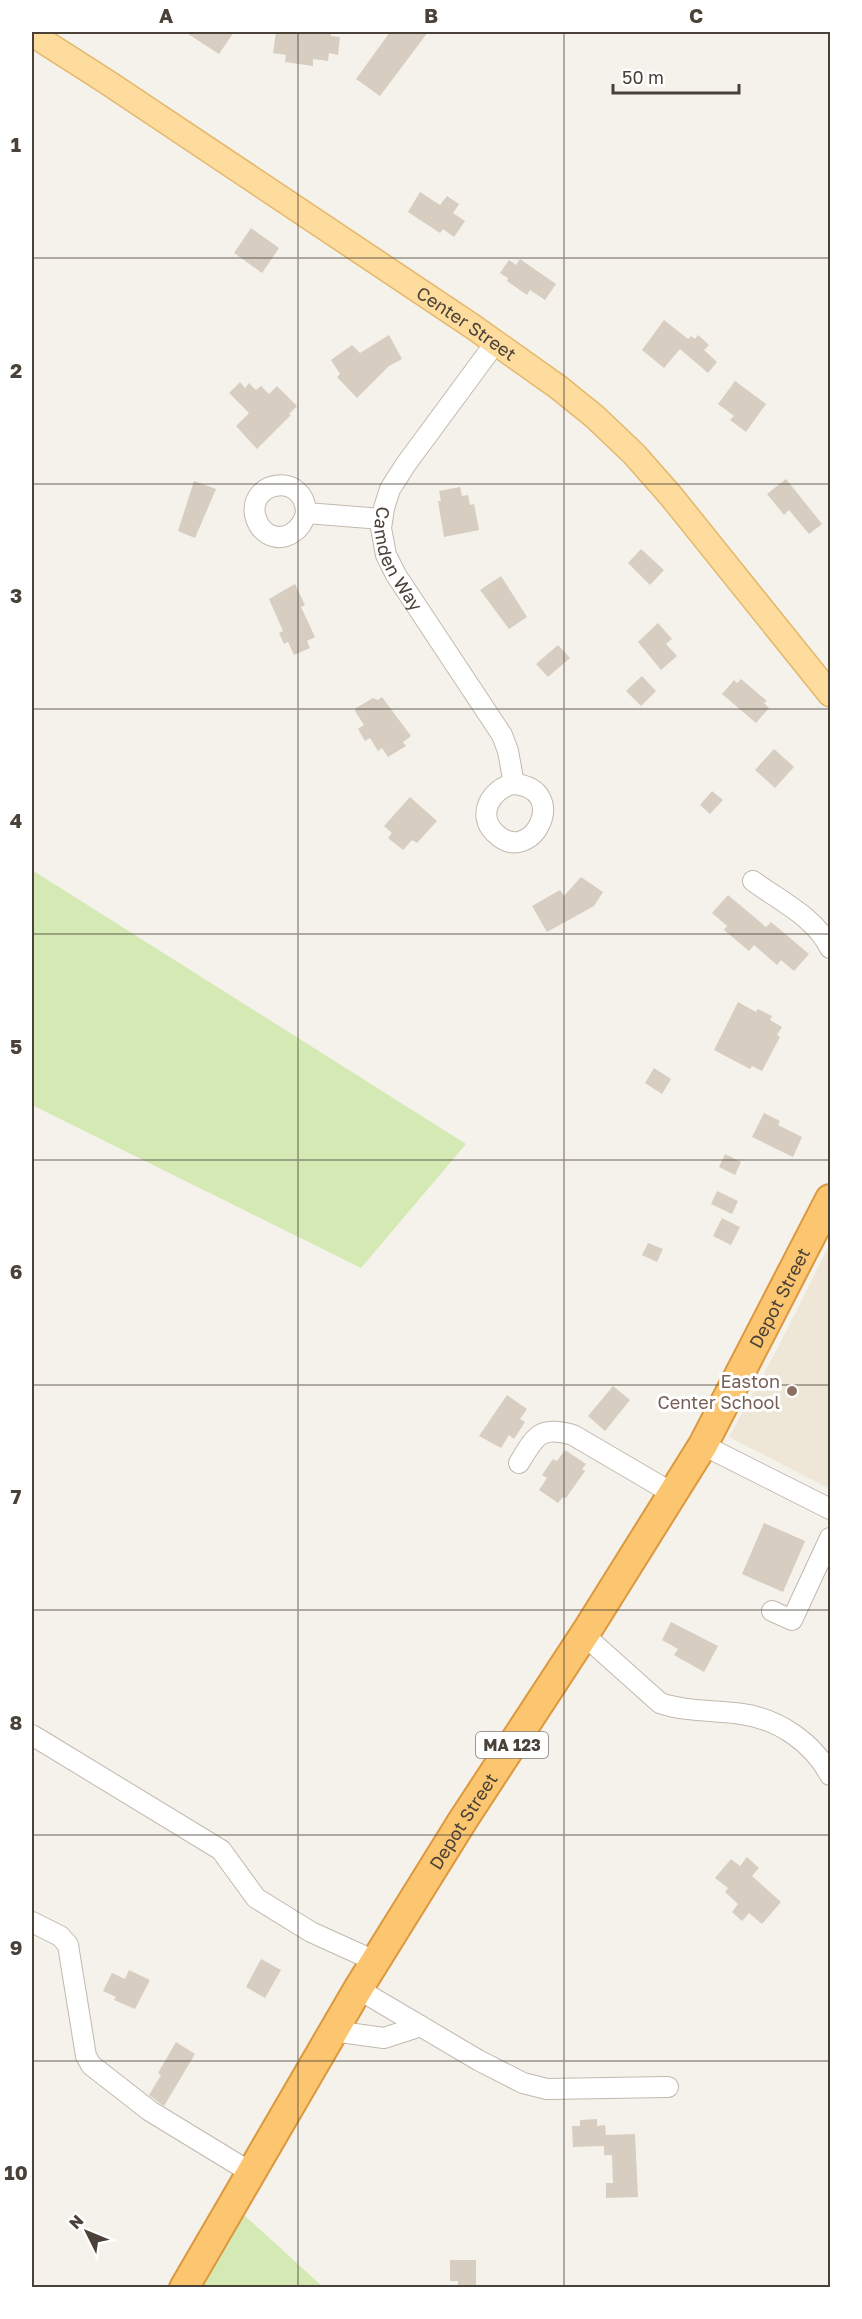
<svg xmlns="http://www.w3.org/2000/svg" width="862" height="2319" font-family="'Golos Text',sans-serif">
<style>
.education{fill:#eee6d6}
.green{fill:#d5e9b5}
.building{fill:#d7cdc1}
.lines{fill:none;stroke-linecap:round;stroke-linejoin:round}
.minor-casing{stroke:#c1b9ae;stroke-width:22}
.major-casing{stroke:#e3b86c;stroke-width:27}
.highway-casing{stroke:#dc983e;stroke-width:32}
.minor{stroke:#fff;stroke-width:20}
.major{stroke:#fddc9d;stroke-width:24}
.highway{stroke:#fcc570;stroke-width:28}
.grid{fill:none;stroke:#4a4239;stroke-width:1.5;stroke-opacity:0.55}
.education-dot{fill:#8d6e63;stroke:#fff;stroke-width:2}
.labels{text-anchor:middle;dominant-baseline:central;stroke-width:6;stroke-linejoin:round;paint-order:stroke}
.shield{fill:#fff;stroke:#807b74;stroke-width:1.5}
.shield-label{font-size:16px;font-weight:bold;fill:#4a4239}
.street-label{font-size:18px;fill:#4a4239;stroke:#fff}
.education-label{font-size:18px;fill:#785e54;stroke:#fff;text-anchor:end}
.neatline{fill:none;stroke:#4a4239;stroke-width:2}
.grid-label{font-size:20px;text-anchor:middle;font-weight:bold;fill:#4a4239}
</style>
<rect width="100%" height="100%" fill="#f5f2eb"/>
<path class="education" d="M830,1243v246l-101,-52 50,-91z"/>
<path class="green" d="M32,870l434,274 -105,124 -329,-163z
M243,2214l80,73 -121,1z"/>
<path class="building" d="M185,32h49l-15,22z
M276,32h55v4l9,1 -2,18 -9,-2 -1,8 -15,-2v7l-28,-4 1,-7 -13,-2z
M390,32h38l-48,64 -24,-17z
M420,192l20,13 7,-9 12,8 -6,9 12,8 -11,16 -11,-8 -3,4 -32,-21z
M251,228l28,20 -17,25 -28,-20z
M520,259l36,25 -11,16 -15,-10 -3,5 -20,-14 1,-3 -8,-5 9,-13 7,5z
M664,320l24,19 3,-3 4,3 3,-4 11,10 -5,5 13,12 -9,11 -28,-24 -16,19 -22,-18z
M389,335l13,24 -13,7 -32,32 -20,-21 3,-3 -9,-14 21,-15 8,8z
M735,381l31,23 -20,28 -16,-12 4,-4 -16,-12z
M240,382l5,6 4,-5 7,7 5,-4 8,8 8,-8 20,20 -8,8 2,1 -34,34 -21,-23 13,-13 -20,-20z
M786,479l36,45 -13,10 -20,-24 -5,5 -17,-21z
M194,481l22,8 -21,49 -17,-7z
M460,487l2,9 6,-1 2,10 4,-1 5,26 -35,7 -6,-36h3l-2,-10z
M641,549l23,21 -14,15 -22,-22z
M501,576l26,41 -18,12 -29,-39z
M295,584l10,21 -4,2 14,30 -8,4 3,7 -16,7 -6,-13 -4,2 -5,-11 4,-2 -14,-32z
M658,623l14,16 -6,5 11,12 -16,14 -23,-28z
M558,645l12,13 -22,19 -12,-13z
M642,676l14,15 -15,15 -15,-15z
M741,679l26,22 -3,2 5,5 -13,15 -34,-29 12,-14 3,3z
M382,697l29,39 -8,6 3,4 -18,11 -6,-9 -4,3 -8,-13 -5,3 -7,-12 6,-4 -9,-14 1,-3 17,-10 5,2z
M774,749l20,18 -19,21 -20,-18z
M712,791l11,9 -13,14 -10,-9z
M410,797l27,24 -20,22 -5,-3 -9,10 -15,-12 4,-5 -8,-7z
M581,877l22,15 -9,14 -47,26 -15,-26 28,-16 4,6z
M728,895l38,32 5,-5 38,32 -15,17 -13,-11 -4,5 -23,-20 -5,6 -25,-21 3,-4 -15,-13z
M738,1002l18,10 2,-3 14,7 -2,4 12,7 -5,8 3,2 -18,34 -10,-5 -2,3 -36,-19z
M654,1068l17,11 -9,15 -17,-11z
M764,1113l16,8 -2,4 24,12 -9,20 -41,-20z
M725,1154l16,8 -6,13 -16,-8z
M717,1191l21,10 -6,13 -21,-10z
M722,1218l18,9 -9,18 -18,-9z
M648,1243l15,6 -6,13 -15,-7z
M613,1386l17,14 -25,31 -17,-15z
M507,1395l20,14 -7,10 5,3 -11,17 -5,-4 -8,13 -22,-12z
M565,1450l21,14 -4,5 3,2 -19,27 -3,-1 -5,6 -19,-13 8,-12 -5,-3 11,-16 4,2z
M764,1523l41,18 -22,51 -41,-18z
M671,1622l47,24 -14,26 -30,-17 4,-6 -16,-9z
M747,1857l12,11 -7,8 29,26 -19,22 -13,-11 -7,8 -10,-9 6,-8 -13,-12 3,-4 -13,-10 16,-19 9,7z
M261,1959l20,11 -16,28 -19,-11z
M129,1970l21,10 -15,29 -21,-9 2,-3 -13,-6 9,-18 13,6z
M176,2042l19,12 -31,52 -15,-11 12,-20 -3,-2z
M597,2119v7l8,-1 1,10 29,-1 3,63 -32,1v-15h7l-1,-28h-8v-9l-31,1 -1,-21h8v-6z
M450,2260h26v28h-18v-7h-8z"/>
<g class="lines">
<defs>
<g id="minor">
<path id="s1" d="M496,342l-90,122 -16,25 -6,19 -3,20 5,27 10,20 106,160 6,16 6,33c-23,4 -38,31 -19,49 36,36 77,-44 19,-49"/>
<path d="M306,513c-4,17 -21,30 -38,21 -7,-4 -11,-11 -13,-19 -6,-35 50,-43 51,-2l76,6"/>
<path d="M753,881c27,20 62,36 77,67"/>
<path d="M703,1445l127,64"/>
<path d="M519,1463c16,-26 20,-38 54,-28l99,58"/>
<path d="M772,1611l20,9 38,-82"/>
<path d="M584,1635l76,68c26,9 55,7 82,11 37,5 71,29 88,61"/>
<path d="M32,1735l189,115 35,48 55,34 64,29"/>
<path d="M32,1922l28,14 8,9 18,111 5,9 59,46 100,61"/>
<path d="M358,1989l120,71 45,23 24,6 121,-2"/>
<path d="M333,2031l51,7 37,-12"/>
</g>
<g id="major">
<path id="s2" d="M32,34l75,48 365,244 86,61 36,29 40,38 37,42 159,198"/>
</g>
<g id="highway">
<path id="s3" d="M184,2288l174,-299 105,-169 125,-191 115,-184 127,-246"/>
</g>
</defs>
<use href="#minor" class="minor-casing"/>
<use href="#major" class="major-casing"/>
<use href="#highway" class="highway-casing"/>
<use href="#minor" class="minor"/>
<use href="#major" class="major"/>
<use href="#highway" class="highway"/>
</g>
<path class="grid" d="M298,32v2256M564,32v2256M32,258h798M32,484h798M32,709h798M32,934h798M32,1160h798M32,1385h798M32,1610h798M32,1835h798M32,2061h798"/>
<circle class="education-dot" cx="792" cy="1391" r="6"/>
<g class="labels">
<rect class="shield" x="476" y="1732" width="72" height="26" rx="4.5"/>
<g class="shield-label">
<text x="512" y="1745">MA 123</text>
</g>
<g class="street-label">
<text stroke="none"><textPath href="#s2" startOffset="522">Center Street</textPath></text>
<text stroke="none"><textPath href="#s1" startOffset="256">Camden Way</textPath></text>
<text stroke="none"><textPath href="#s3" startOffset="1156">Depot Street</textPath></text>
<text stroke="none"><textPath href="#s3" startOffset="544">Depot Street</textPath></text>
</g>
<g class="education-label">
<text x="780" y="1381">Easton<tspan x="780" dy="21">Center School</tspan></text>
</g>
</g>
<rect width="862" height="2319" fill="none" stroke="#ffffff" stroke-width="66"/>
<g transform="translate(87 2232) rotate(313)" stroke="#ffffff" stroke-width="4.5" paint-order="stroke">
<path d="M0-4.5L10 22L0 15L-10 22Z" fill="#4a4239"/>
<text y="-9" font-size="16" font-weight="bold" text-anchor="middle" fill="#4a4239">N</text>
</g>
<path d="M613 84v9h126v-9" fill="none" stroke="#4a4239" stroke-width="3"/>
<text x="622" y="84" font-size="18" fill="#4a4239" stroke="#ffffff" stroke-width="4.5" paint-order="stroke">50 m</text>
<rect x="33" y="33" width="796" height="2253" class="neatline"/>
<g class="grid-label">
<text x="166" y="23">A</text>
<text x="431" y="23">B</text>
<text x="696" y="23">C</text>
<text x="16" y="152">1</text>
<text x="16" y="378">2</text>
<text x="16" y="603">3</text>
<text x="16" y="828">4</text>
<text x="16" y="1054">5</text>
<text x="16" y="1279">6</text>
<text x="16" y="1504">7</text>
<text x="16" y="1730">8</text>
<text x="16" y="1955">9</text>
<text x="16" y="2180">10</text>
</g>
</svg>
